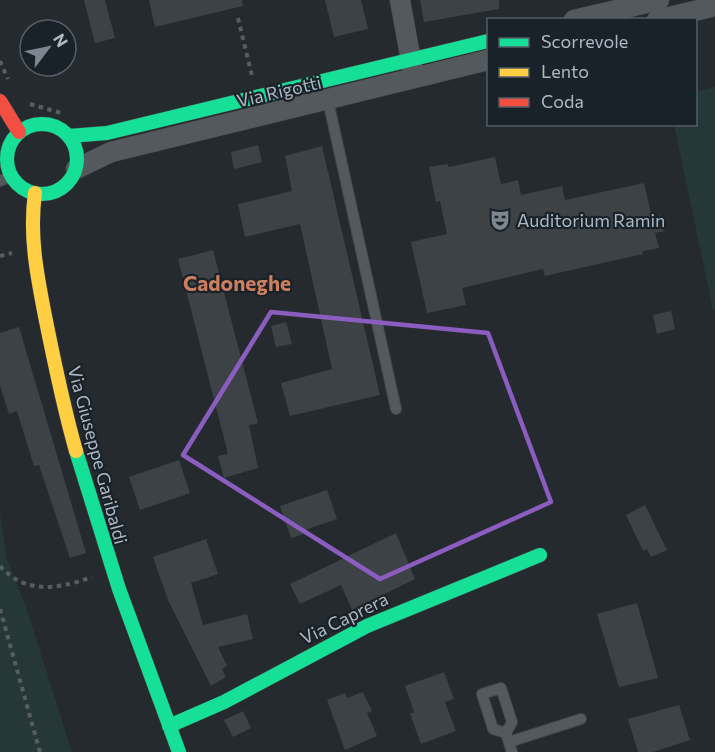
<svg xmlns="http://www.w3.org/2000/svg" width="715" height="752" font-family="Commissioner,sans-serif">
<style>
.green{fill:#253736}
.building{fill:#3d4246}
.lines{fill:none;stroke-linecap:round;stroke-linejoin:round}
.lane-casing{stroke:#42464a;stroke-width:12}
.street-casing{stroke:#42464a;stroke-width:21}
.fast-casing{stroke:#42464a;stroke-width:15}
.slow-casing{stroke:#42464a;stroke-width:15}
.jam-casing{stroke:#42464a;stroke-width:15}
.path{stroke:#585d62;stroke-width:4;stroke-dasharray:4.5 4.5;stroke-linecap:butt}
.lane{stroke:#54595e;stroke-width:10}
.street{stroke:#54595e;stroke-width:20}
.fast{stroke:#16e098;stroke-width:14}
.slow{stroke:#ffcf43;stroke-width:14}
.jam{stroke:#f24e42;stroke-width:14}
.marked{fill:none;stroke:#8c5dc0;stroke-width:4.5;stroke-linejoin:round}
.labels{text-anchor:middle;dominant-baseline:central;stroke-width:4.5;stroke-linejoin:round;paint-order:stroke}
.street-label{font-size:18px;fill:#adb8c2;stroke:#192229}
.poi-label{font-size:18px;fill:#adb8c2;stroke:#192229;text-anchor:start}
.quarter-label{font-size:21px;font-weight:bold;fill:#cc7e5e;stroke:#192229}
</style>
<rect width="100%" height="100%" fill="#252a2f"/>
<path class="green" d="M715,87v222l-2,1 -39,-185 22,-1v-32z
M0,513l7,47 19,47 46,145h-72z"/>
<path class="building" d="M84,0h21l10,38 -20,5z
M149,0h93l1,6 -88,21z
M325,0h36l7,29 -34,8z
M420,0h79v9l-75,13z
M258,145l4,17 -28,7 -3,-17z
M322,146l58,249 -90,21 -9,-33 51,-14 -32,-145 -55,13 -7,-33 54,-13 -7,-35z
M495,157l6,27 17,-4 3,15 41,-9 3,14 79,-17 8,35 9,-3 4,16 -10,2 4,15 -16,3v3l-98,22 -2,-7 -81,19 4,17 -39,8 -16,-71 36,-8 -7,-33 -4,1 -7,-35 18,-3 2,3z
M213,250l45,173 -9,2 9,43 -34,10 -6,-22 9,-2v-4l-49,-191z
M671,311l4,18 -18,5 -4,-19z
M286,322l6,22 -16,3 -5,-21z
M19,327l67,226 -16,5 -31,-93 -5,1 -17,-55 -8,3 -9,-29v-52z
M179,460l11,33 -50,17 -11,-33z
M327,490l10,29 -32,11 1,3 -15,5 -11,-32z
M645,505l22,45 -16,7 -4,-8 -4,2 -17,-36z
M396,533l19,46 -63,31 -11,-25 -41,19 -10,-20z
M206,539l12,35 -27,9 12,42 44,-11 6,25 -35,8 9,19 -5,3 4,8 -15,9 -43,-86 -15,-43z
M637,603l21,75 -39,9 -22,-73z
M444,672l10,27 -9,3 11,29 -35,13 -11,-30 4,-2 -9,-26z
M363,692l9,19 -5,2 10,23 -32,14 -18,-50 18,-7 2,5z
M679,705l11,35 -37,12h-15l-10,-33z
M243,711l8,17 -18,9 -9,-17z"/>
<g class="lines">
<defs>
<path id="lane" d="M327,96l69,313
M0,181l12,-5
M506,733l-13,-4 -11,-35 19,-6 11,34 -6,11 6,19
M509,742l72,-23"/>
<path id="street" d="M400,0l13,72
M574,20l85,-20
M657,20l58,-14
M76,169l35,-17 377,-92"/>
<path id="fast" d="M7 159a35 35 0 1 1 70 0a35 35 0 1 1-70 0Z
M69,136l38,-3 381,-92
M76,451l43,138 60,163
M169,726l55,-24 143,-76 173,-71"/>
<path id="slow" d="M35,193c-6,42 2,82 10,123 9,45 18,90 31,135"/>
<path id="jam" d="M0,101l19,31"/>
</defs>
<use href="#lane" class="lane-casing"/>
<use href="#street" class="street-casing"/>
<use href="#fast" class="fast-casing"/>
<use href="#slow" class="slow-casing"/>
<use href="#jam" class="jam-casing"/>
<path class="path" d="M238,18l14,58
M0,61l8,18
M30,104l31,9
M0,256l12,-3
M0,566c26,29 58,23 92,11
M0,609l40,143"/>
<use href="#lane" class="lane"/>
<use href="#street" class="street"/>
<use href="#fast" class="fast"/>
<use href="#slow" class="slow"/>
<use href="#jam" class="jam"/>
</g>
<path class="marked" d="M271,312l217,21 63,169 -171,77 -197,-124z"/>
<defs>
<symbol id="theatre-bare" viewBox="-9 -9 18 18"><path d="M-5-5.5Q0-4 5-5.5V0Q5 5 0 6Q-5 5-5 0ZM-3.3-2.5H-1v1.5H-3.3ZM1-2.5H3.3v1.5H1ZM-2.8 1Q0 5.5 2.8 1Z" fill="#7d868f" stroke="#192229" stroke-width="2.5" paint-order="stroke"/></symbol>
</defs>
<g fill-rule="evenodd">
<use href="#theatre-bare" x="485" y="205" width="30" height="30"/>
</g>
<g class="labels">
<g class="street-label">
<text transform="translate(279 91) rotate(-13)">Via Rigotti</text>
<text transform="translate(98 455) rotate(75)">Via Giuseppe Garibaldi</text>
<text transform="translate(344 618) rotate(-26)">Via Caprera</text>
</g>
<g class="poi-label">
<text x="517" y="220">Auditorium Ramin</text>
</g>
<g class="quarter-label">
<text x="237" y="282">Cadoneghe</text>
</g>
</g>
<rect x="487" y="18" width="210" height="108" fill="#192229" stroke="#545e66" stroke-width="1.5"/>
<rect x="499" y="38" width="30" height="9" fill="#16e098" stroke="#545e66" stroke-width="1.5"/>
<text x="541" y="48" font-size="18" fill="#adb8c2">Scorrevole</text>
<rect x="499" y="68" width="30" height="9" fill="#ffcf43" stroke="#545e66" stroke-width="1.5"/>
<text x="541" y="78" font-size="18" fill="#adb8c2">Lento</text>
<rect x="499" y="98" width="30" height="9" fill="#f24e42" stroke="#545e66" stroke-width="1.5"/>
<text x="541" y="108" font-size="18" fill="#adb8c2">Coda</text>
<g transform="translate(48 48) rotate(58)"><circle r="28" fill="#192229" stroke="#545e66" stroke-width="1.5"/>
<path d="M0-4.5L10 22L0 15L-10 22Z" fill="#7d868f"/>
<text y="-9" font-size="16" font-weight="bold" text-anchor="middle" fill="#adb8c2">N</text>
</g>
</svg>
